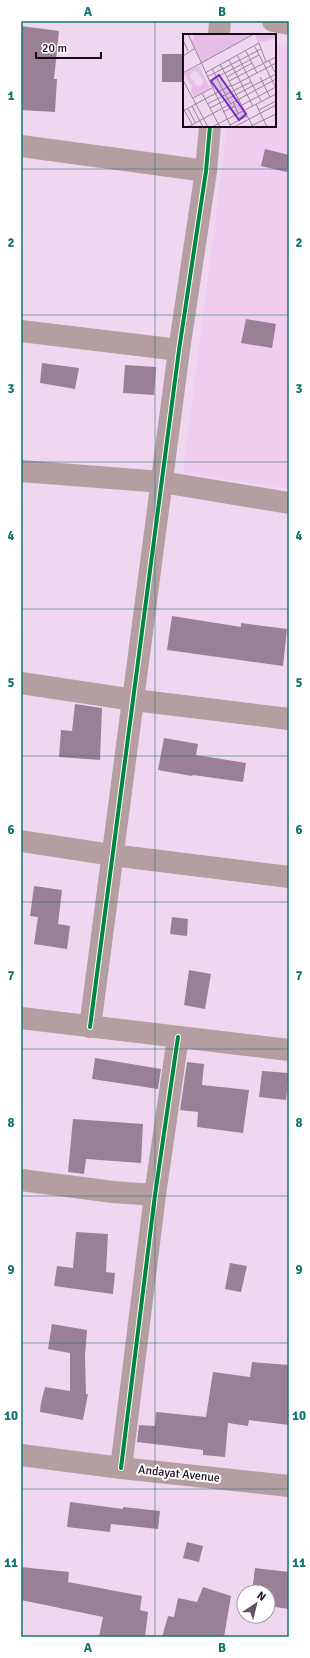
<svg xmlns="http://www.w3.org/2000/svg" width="310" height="1658" font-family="Signika,sans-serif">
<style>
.built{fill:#f1cdf1}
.building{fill:#998094}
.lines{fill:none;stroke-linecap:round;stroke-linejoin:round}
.minor{stroke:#b49ea2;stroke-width:22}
.cycleway-casing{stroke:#fff;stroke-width:6}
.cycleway{stroke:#00873e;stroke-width:4}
.grid{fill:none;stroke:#0f766e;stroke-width:1;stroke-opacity:0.55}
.labels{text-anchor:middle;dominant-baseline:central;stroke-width:4;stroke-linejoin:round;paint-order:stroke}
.street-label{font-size:12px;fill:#180b19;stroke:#fff}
.inset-road{fill:none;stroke:#998699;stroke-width:1}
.view{fill:#7b2cbf;fill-opacity:0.15;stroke:#7b2cbf;stroke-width:2}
.inset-edge{fill:none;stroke:#180b19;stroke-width:2}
.neatline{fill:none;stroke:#0f766e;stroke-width:1.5}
.grid-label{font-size:13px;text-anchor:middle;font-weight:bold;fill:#0f766e}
</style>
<rect width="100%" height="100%" fill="#efd8ef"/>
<path class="built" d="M275,44l14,2v443l-106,-16 44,-347h48z"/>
<path class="building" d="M21,26l38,5 -5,48h3l-2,33 -34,-2z
M162,54h22v28h-22z
M265,149l24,6 -2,17 -26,-6z
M246,319l30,5 -4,24 -31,-5z
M42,363l37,5 -4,21 -35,-6z
M125,365l31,2 -2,28 -31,-2z
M172,616l69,11v-4l46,6 -4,37 -116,-16z
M75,704l27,4 -2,52 -41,-3 2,-27 11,1z
M164,738l34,6 -2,11 50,8 -3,19 -50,-7 -1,1 -34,-6z
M34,886l28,4 -4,34 12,2 -3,23 -33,-5 4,-27 -8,-1z
M172,917l16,2 -1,17 -17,-2z
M189,970l22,4 -6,35 -21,-4z
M95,1058l66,11 -3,20 -66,-10z
M187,1062l17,2 -2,21 47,5 -6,43 -46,-6 1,-15 -18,-2z
M262,1071l27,2 -3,27 -27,-3z
M73,1119l70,5 -2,39 -55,-4 -2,15 -16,-2z
M76,1232l32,2 -2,38 9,1 -2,21 -59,-8 3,-20 16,2z
M230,1263l17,3 -6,26 -16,-3z
M52,1324l35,6 -2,26 1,38h2l-5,26 -43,-8 1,-9 4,-16 25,4v-38l-22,-4z
M252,1362l37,3v60l-40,-5 -1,6 -20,-3 -3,34 -22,-2v-5l-66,-8 2,-17 16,1 1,-14 50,5 7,-45 37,5z
M70,1502l53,7v-2l37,4 -2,18 -47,-5 -1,8 -43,-5z
M187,1542l16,4 -4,16 -16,-4z
M21,1567l48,5 -1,10 74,14 -2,14 8,2 -3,25h-46l4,-20 -82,-17z
M255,1568l34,4v37l-21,-3v-14h-16z
M203,1587l28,9 -7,41h-62l6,-21 6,1 4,-19 19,4z"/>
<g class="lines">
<path class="minor" d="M273,21l16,3
M219,35l1,-14
M21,146l185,25
M21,331l158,19
M21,471l141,11 127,21
M21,683l113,17 155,19
M21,841l91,14 177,22
M21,1018l268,32
M90,1027l89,-677 27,-179 4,-45
M21,1180l92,12 42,3
M21,1455l100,13 168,18
M121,1468l34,-273 23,-158"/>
<defs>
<path id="cycleway" d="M90,1027l89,-677 27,-179 4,-45
M121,1468l34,-273 23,-158"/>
</defs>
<use href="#cycleway" class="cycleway-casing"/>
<use href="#cycleway" class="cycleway"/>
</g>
<path class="grid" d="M155,21v1616M21,169h268M21,315h268M21,462h268M21,609h268M21,756h268M21,902h268M21,1049h268M21,1196h268M21,1343h268M21,1489h268"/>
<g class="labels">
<g class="street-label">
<text transform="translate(179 1474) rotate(6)">Andayat Avenue</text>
</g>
</g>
<g transform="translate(183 34)">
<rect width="93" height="93" fill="#efd8ef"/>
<path d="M10,0h60l-52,29 -10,-23 3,-1zM72,0h21v4l-18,5zM16,32l11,22 -16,8 -3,-4 1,-6 -9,-12zM10,37l5,1 5,9 -2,5 -6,-1 -5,-9z" fill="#e7bce7" fill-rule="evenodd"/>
<path class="inset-road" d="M5,0l43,93M0,6l5,11M72,13l21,41M63,17l11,22M54,21l24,46M0,22l11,-7M46,26l24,46M37,30l33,63M29,35l18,34M0,39l71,-39M22,39l54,-30 7,19M42,39l34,-18M24,43l54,-28M44,43l25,-14M77,43l10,20M0,46l25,47M26,47l16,-8M46,47l47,-24M49,52l44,-23M19,59l18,34M10,64l19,-10M50,68l5,11M24,70l44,-22M73,70l11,23M59,71l34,-18M9,72l11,21M0,74l9,16M27,74l66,-34 -7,-13M5,75l7,13M76,76l17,-9M0,77l48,-26M40,78l12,-6M47,91l17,-9M68,92l25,-12M5,93l88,-48M29,93l64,-33M51,93l42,-22"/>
<path class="view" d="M36,41l27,39 -7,6 -28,-39z"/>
<rect width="93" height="93" class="inset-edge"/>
</g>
<rect width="310" height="1658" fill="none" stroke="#ffffff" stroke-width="44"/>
<g transform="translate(256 1604) rotate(35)"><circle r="19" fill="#ffffff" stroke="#a39da3"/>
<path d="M0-3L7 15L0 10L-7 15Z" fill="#635364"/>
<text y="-6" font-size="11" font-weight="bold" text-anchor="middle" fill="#180b19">N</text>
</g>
<path d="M36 52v6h65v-6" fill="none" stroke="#180b19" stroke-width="2"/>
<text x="42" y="52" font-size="12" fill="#180b19" stroke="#ffffff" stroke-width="3" paint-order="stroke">20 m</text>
<rect x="22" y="22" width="266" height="1614" class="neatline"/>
<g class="grid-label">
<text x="88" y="16">A</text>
<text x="222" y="16">B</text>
<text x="11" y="100">1</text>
<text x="299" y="100">1</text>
<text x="11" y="247">2</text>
<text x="299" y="247">2</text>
<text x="11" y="393">3</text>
<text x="299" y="393">3</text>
<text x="11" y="540">4</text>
<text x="299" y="540">4</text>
<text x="11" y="687">5</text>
<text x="299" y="687">5</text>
<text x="11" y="834">6</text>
<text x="299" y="834">6</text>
<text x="11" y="980">7</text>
<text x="299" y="980">7</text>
<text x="11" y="1127">8</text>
<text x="299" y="1127">8</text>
<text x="11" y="1274">9</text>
<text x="299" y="1274">9</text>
<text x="11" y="1420">10</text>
<text x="299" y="1420">10</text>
<text x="11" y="1567">11</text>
<text x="299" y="1567">11</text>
<text x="88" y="1652">A</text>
<text x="222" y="1652">B</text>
</g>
</svg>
